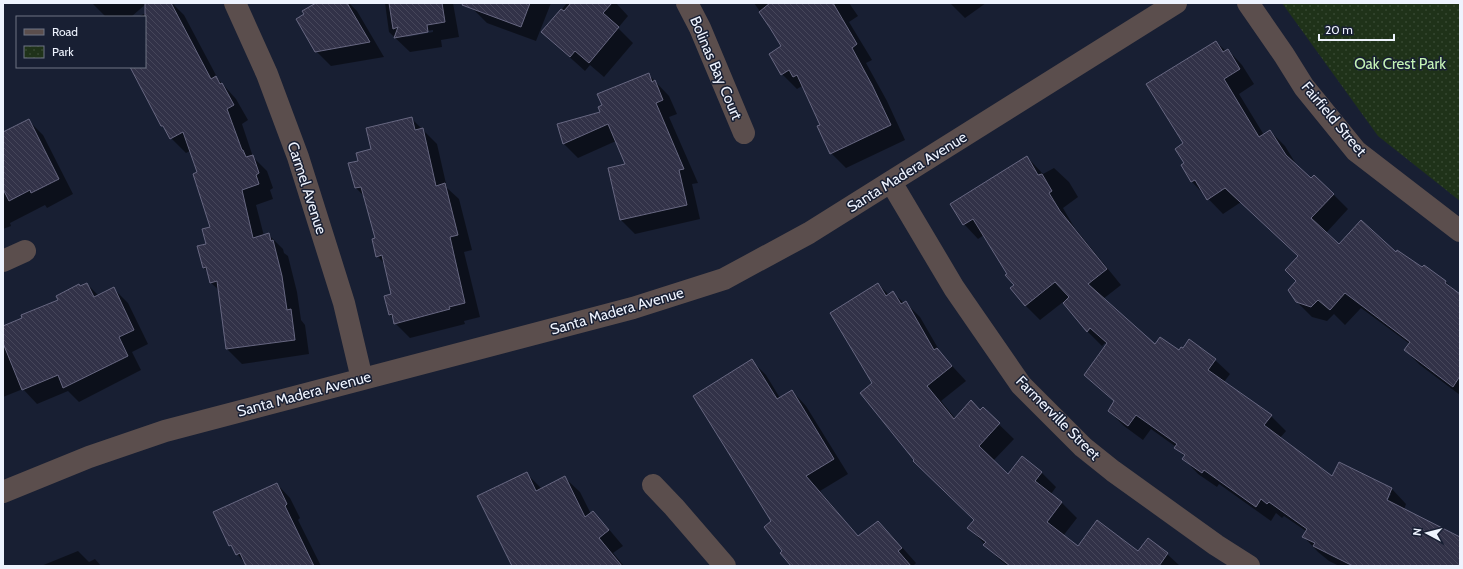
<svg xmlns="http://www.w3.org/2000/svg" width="1463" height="569" font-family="Cabin,sans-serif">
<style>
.park{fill:url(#park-dots)}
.shadow{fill:#0007;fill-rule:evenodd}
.building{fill:url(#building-back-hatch);stroke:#676781}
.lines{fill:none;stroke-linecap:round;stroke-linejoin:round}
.street{stroke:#5b4e4d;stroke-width:22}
.labels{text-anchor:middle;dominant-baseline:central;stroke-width:3;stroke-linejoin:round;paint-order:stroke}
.park-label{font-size:15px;fill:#c4f3b6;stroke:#181f33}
.street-label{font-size:15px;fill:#eef3fe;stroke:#181f33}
</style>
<defs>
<pattern id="park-dots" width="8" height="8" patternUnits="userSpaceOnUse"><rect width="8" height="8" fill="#1f3219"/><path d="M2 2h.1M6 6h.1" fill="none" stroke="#354630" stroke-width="1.8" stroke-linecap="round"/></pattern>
<pattern id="building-back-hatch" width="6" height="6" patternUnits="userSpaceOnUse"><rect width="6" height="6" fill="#323248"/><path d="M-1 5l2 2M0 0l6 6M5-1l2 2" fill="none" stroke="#46465a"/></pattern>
</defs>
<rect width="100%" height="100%" fill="#181f33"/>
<path class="park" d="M1282,3h178v198l-82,-65z"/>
<path class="shadow" d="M92,3h55l-16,14h-25z
M165,3h7l12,12 34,64 18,20 12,21 -6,4 11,33 14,14 6,17 -3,2 3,9 -17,6 8,31 5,-1 14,14 1,4 4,3 9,36 4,28 4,5 4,29 -67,10 -15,-15 -7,-58 -10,-9 -2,-10 -5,-5 4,-23 5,-16 -14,-55 -8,-22 -4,2 -15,-15 -4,-7 -5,-5 -23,-43 -9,-16h15v-50h-7z
M318,3h31l8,8 27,46 -53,9 -15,-15z
M385,3h68l6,34 -18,3 1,7 -32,5 -21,-20zM433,30v2l-26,5 -2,-2z
M474,3h77l-15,38 -49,-18 -15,-15z
M567,3h49l12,13 -10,12 15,15 -29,34 -14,-12 -5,6 -42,-38z
M754,3h95l9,13 -9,6 23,38 -6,3 21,38 18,39 -59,28 -15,-15 -10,-28 -19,-39 -5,3 -15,-15v-27l-11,-20z
M950,3h36l-21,15z
M1216,42l10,9 2,-1 14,15 12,19 -15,10 25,41 6,-4 15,15 14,23 12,11 22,14 15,15 -22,24 13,12 57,9 26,15 2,-3 22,16 14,14v99l-40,-30 -15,-15 5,-6 -49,-36 -16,17 -11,-11 -7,7 -15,-4 -15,-15 2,-46 -58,-54 -18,12 -31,-32 -10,-16 3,-2z
M648,74l21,22 8,18 -8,3 29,66 -6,1 8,35 -65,15 -14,-14 -12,-51 17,-4 -10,-24 -38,17 -14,-14z
M411,118l26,26 10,44 12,11 13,51 -8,2 16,65 -16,4 1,3 -55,14 -15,-15 -1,-4 -4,-4 3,-21 -8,-30 -8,-8 -1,-17 -11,-42 -9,-9 3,-26z
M29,121l14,14 30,59 -26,14 -2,-3 -35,18 1,3 -8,3v-95z
M1027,157l16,17 11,-6 15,14 9,15 -15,11 11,19 47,58 -18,14 52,46 60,15 15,14 -6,8 47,34 15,15 -6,7 53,39 7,-14 52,26 14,15 -2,6 56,28v28h-121l-10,-5 -11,-9 -14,-15 2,-6 -22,-15 -2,2 -6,-5 -5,8 -52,-37 -2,3 -19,-13 -14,-15 1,-2 -9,-10 -25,-18 -8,11 -19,-14 -15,-15 6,-9 -30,-27 23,-30 -3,-2 -3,3 -15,-15 -24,-29 -23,18 -14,-14 -14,-18 3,-3 -31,-50 -6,4 -14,-15zM1388,494h3l-6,11z
M87,284l12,12 15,-7 14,14 20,41 -16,8 9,18 -62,32 -11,-11 -31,13 -14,-15 -20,8v-70l56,-27z
M878,284l11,11 4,-2 11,10 1,-1 15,15 22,38 24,26 -25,20 14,17 25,-7 3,-2 31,30 -21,22 15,15 33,-4 15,15 -5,7 11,9 15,15 -14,18 15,11 89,7 13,12h-172l-8,-6 -31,-32 6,-8 -59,-60 -43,-77z
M752,361l14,14 14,23 12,-7 14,15 42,68 -28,17 39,46 19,-15 15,15 23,26 -3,3h-121l-9,-15 -11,-30z
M526,473l16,16 23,-11 15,14 11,22 2,-1 14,14 16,19 -10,7 11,13h-102z
M277,484l13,14 10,20 -2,2 23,46h-74l-17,-21z
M78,551l11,11 6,-3 6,7h-60z"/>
<path class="building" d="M145,3h26l40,76 5,-3 4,8 2,-1 12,22 -7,4 15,41h1l3,7 7,-2 6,18 -3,2 3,9 -17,6 11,48 16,-5 2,8 2,-1 9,36 5,34 4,-1 4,31 -69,9 -9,-68 -7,2 -4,-16 -3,1 -6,-22 9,-2 -4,-15 8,-2 -17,-53 4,-2 -14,-40 -13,7 -7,-13h-2l-31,-59h15z
M316,3h31l23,39 -55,10 -19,-33 8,-5 -2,-3z
M389,3h53l3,19 -18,3 1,7 -34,6 4,-11 -5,2z
M463,3h67l-9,24 -59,-22z
M571,3h41l-9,10 16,14 -30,36 -14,-12 -5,6 -29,-25 20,-23 3,2z
M770,3h63l24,41 -5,4 20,37 19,40 -61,29 -13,-28 3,-1 -23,-50 -4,2 -4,-7 -8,5 -12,-21 12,-8 -11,-18 -11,-16z
M1216,41l7,11 5,-3 12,20 -16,10 35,58 11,-7 16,25 25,23 3,-3 20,19 -23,24 28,26 22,-24 35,32 1,-2 25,17 2,-2 22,16 -1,2 15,11v82l-7,11 -49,-37 6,-8 -65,-49 -15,17 -12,-10 -7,7 -15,-5 -8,-12 8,-9 -11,-11 13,-14 -73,-68 -18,12 -12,-20 -4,2 -10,-17 3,-2 -9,-14 8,-6 -37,-59z
M649,73l3,9 3,-2 8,20 -7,3 28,66 -5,1 8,35 -67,15 -12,-52 17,-4 -17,-40 -45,20 -6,-20 43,-12 -2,-5 4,-2 -5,-11z
M412,117l3,13 8,-2 13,58 9,-3 13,52 -8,2 15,66 -16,4 1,2 -56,15 -2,-10 -3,1 -5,-19 7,-2 -9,-39 -6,2 -4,-18 3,-1 -14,-51 -6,1 -7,-25 10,-2 -2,-8 15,-4 -5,-21z
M29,119l30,60 -28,14 -1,-3 -21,11 -6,-12v-57z
M1027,156l11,19 4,-1 10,17 -3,2 11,18 47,58 -19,15 67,60 5,-7 19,13 2,-3 2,1 6,-9 27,20 -8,11 64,45 -8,10 68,51 7,-14 53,26 -5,12 73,37v29h-107l-40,-20 2,-3 -13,-6 5,-8 -38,-27 -2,2 -6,-5 -5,8 -52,-37 -2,3 -20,-14 3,-4 -11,-7 3,-4 -41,-29 -8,11 -20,-15 6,-10 -30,-26 23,-32 -17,-15 -3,4 -24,-29 6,-6 -14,-15 -30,24 -15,-18 4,-3 -9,-10 2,-1 -34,-55 -10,6 -13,-21z
M87,283l7,14 20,-10 20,43 -15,7 9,19 -65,32 -5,-13 -36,15 -19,-47v-17l19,-8 -1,-3 37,-15 -2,-4 23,-12 1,2z
M878,283l8,13 7,-5 8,13 5,-3 28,49 3,-2 15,18 -25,20 27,33 17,-19 9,10 3,-3 17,16 -21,23 29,28 14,-18 20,16 -7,9 27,21 -15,20 31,24 19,-26 41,31 10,-13 20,15 -9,13h-149l-27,-21 3,-3 -19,-14 7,-8 -61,-59 1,-1 -54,-67 12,-10 -42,-70z
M752,359l25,40 15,-9 42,69 -28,17 52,60 20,-15 24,27 -4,3 13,15h-120l-11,-13 2,-2 -18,-24 7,-6 -78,-125z
M527,472l9,19 29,-15 20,41 8,-6 16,19 -10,8 23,28h-110l-35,-70z
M277,483l10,21 -2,2 29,60h-68l-6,-13 -4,2 -5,-10 -2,1 -16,-34z"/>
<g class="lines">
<path class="street" d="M235,3l32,71 31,83 46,146 18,76
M687,3l13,25 44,105
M1248,3l36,52 20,32 52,64 104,80
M891,182l63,106 67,97 62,62 30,24 103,74 33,21
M3,261l22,-10
M653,485l21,22 51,59
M3,492l86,-35 76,-26 468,-123 91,-29 85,-46 367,-230"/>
</g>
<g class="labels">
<g class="park-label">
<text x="1400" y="64">Oak Crest Park</text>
</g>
<g class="street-label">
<text transform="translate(716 68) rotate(67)">Bolinas Bay Court</text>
<text transform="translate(1334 119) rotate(50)">Fairfield Street</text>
<text transform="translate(907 172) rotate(-32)">Santa Madera Avenue</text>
<text transform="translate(307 188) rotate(72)">Carmel Avenue</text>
<text transform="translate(617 311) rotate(-16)">Santa Madera Avenue</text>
<text transform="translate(304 394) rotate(-15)">Santa Madera Avenue</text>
<text transform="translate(1058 418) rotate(45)">Farmerville Street</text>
</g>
</g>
<rect width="1463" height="569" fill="none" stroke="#eef3fe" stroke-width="8"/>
<rect x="16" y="16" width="130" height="52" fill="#181f33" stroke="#6e7484"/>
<rect x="24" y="29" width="20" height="6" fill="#5b4e4d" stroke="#6e7484"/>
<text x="52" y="36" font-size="12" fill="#eef3fe">Road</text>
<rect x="24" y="46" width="20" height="12" fill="url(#park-dots)" stroke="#6e7484"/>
<text x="52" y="56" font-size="12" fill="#eef3fe">Park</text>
<g transform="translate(1427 533) rotate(277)" stroke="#181f33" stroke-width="3" paint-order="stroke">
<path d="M0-3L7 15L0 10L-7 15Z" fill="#eef3fe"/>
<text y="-6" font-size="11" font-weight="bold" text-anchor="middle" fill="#eef3fe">N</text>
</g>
<path d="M1319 34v6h75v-6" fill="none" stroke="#eef3fe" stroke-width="2"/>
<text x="1325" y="34" font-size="12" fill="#eef3fe" stroke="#181f33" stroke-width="3" paint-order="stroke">20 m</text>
</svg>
